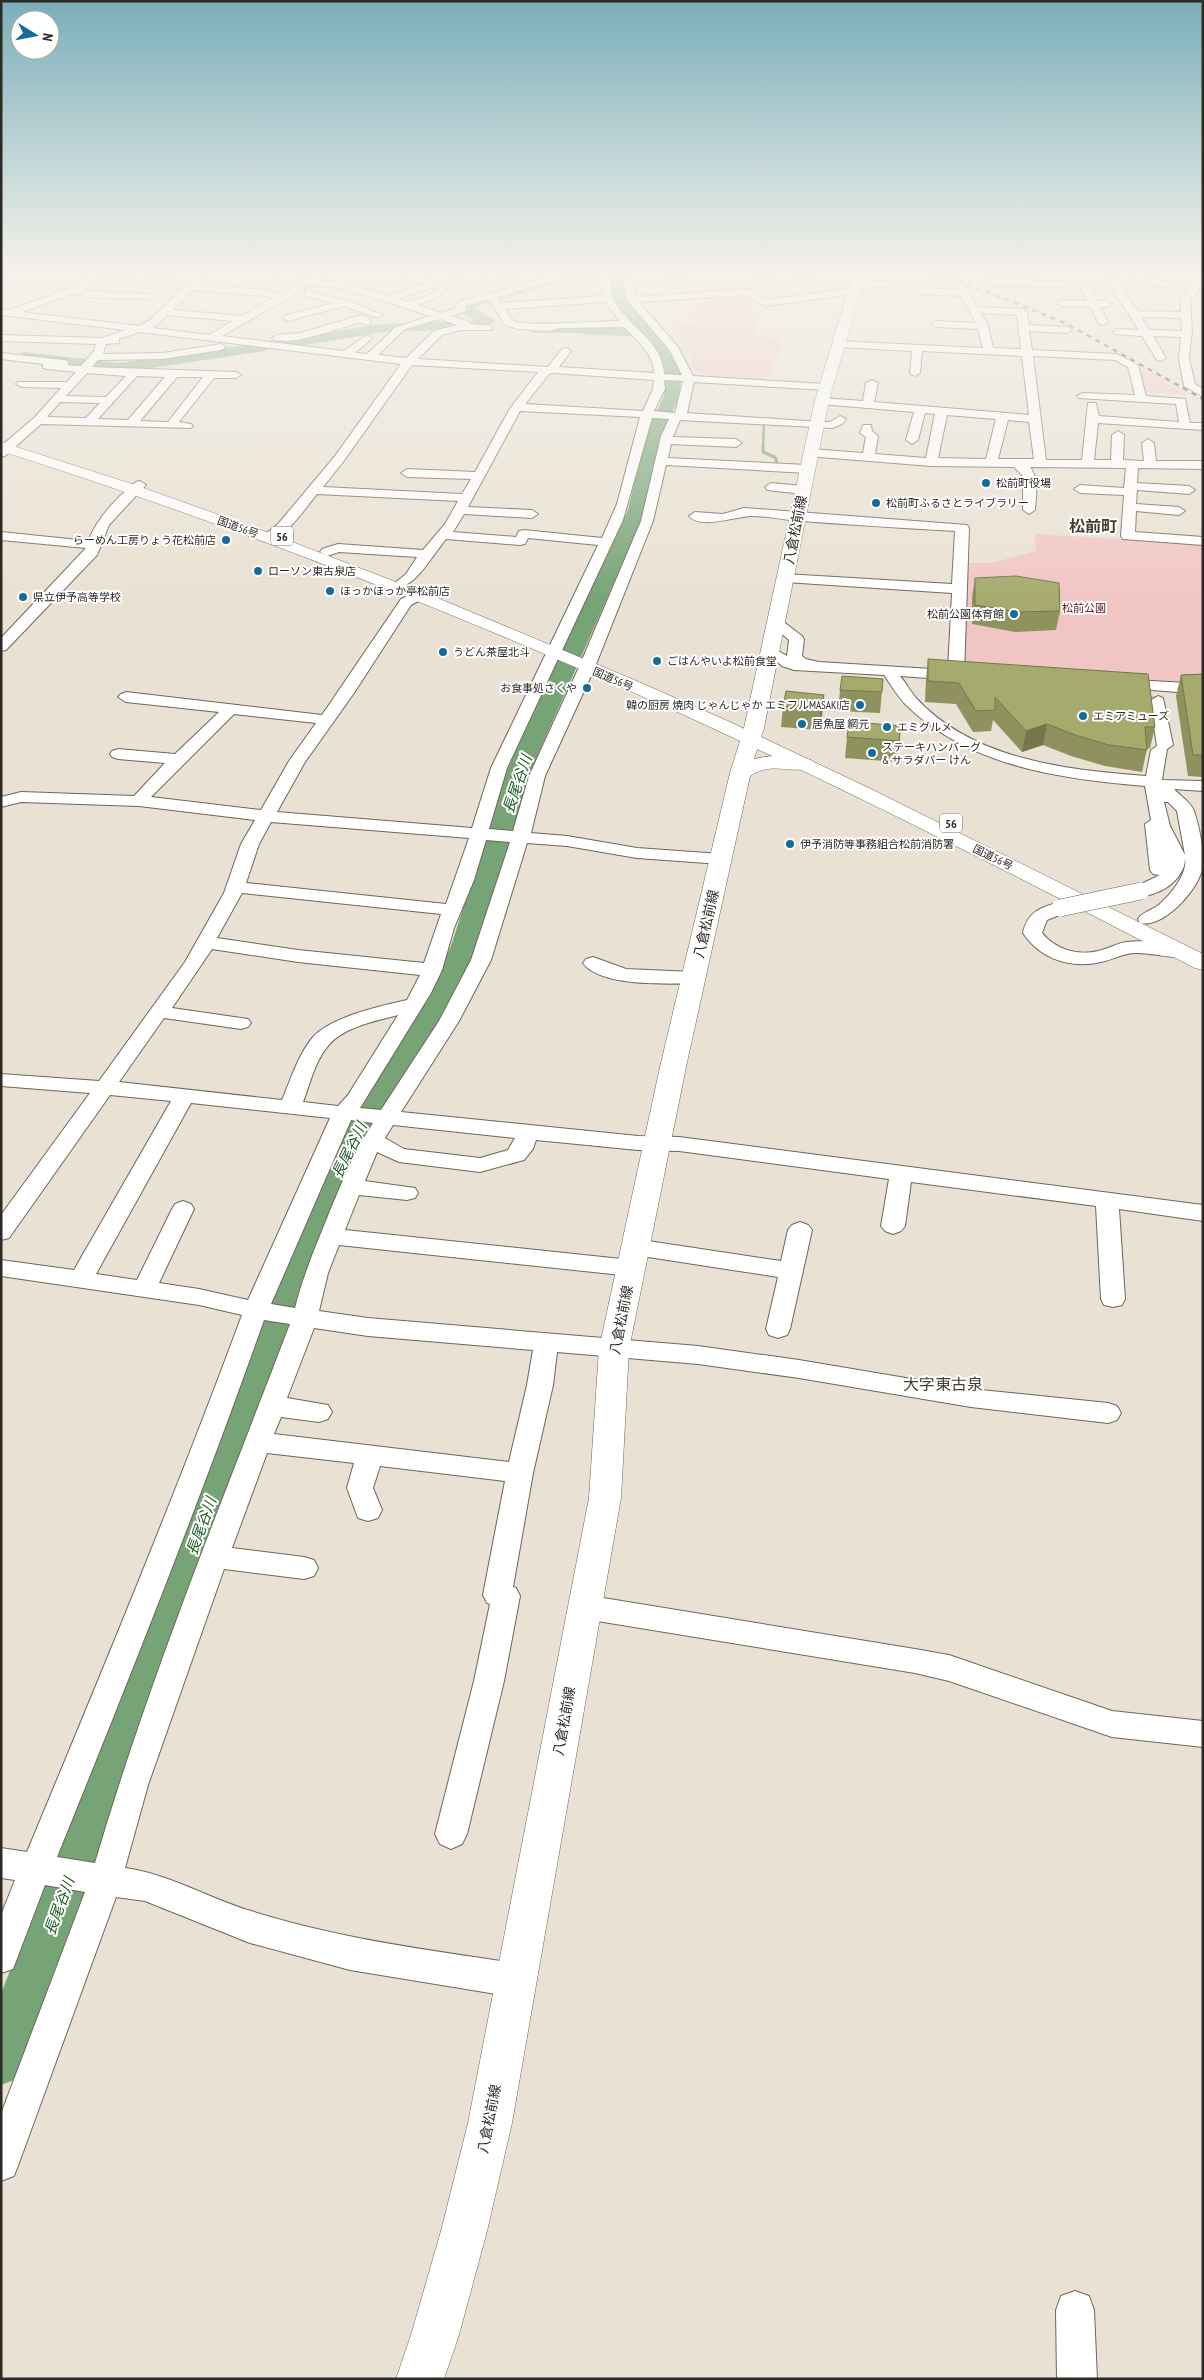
<svg xmlns="http://www.w3.org/2000/svg" width="1204" height="2380" font-family="'PT Sans Narrow','Noto Sans JP',sans-serif">
<style>
.green{fill:#f2c5c5}
.lines{fill:none;stroke-linecap:round;stroke-linejoin:round}
.stream-far1{stroke:#76a476;stroke-width:2.5}
.stream{stroke:#76a476;stroke-width:3}
.river{fill:#76a476;fill-rule:evenodd}
.minor-tunnel{stroke:#c3bcb0;stroke-width:17;stroke-dasharray:17 9;stroke-linecap:butt}
.minor-casing{stroke:#6e665a;stroke-width:2}
.major-casing{stroke:#6e665a;stroke-width:1}
.highway-casing{stroke:#6e665a;stroke-width:1}
.minor{fill:#fff;fill-rule:evenodd}
.major{fill:#fff;fill-rule:evenodd}
.highway{fill:#fff;fill-rule:evenodd}
.rail-casing{stroke:#47433d;stroke-width:2.5}
.rail{stroke:#fff;stroke-width:2;stroke-dasharray:5;stroke-linecap:butt}
.minor-bridge-casing{stroke:#6e665a;stroke-width:18;stroke-linecap:butt}
.minor-bridge{stroke:#fff;stroke-width:17}
.wall{fill:#8e925e}
.shaded-wall{fill:#74774c}
.building{fill:#a5aa6d;stroke:#74774c}
.poi-dot{fill:#156a9b;stroke:#fff;stroke-width:2}
.labels{text-anchor:middle;dominant-baseline:central;stroke-width:4;stroke-linejoin:round;paint-order:stroke}
.far-poi-label{font-size:11px;fill:#2d2924;stroke:#fff;text-anchor:start}
.far-street-label{font-size:11px;fill:#2d2924;stroke:#fff}
.far-park-label{font-size:11px;fill:#62111f;stroke:#fff}
.shield{fill:#fff;stroke:#6c6966;stroke-width:1}
.shield-label{font-size:12px;font-weight:bold;fill:#2d2924}
.street-label{font-size:14px;fill:#2d2924;stroke:#fff}
.water-label{font-size:15px;font-style:italic;fill:#1a5c21;stroke:#fff}
.far-district-label{font-size:16px;font-weight:bold;fill:#453e33;stroke:#fff}
.quarter-label{font-size:16px;fill:#453e33;stroke:#fff}
</style>
<rect width="100%" height="100%" fill="#e9e1d3"/>
<path class="green" d="M749,296l14,11 -14,2 8,7v21l23,1 -1,20 -7,1v18l-9,-1 -1,3 -53,-3 -15,-6 -4,-9 4,-2 -12,-19 -13,-13 31,-3 -17,-14 15,-2 -7,-6z
M1136,366l51,29 -45,-3z
M1035,534l168,10v142l-242,-14 7,-109h24l44,-12z"/>
<g class="lines">
<path class="stream-far1" d="M763,448l1,-25h6"/>
<path class="stream" d="M763,447v5l12,5 3,9"/>
<path class="river" d="M580,269h22l-2,3 -126,35 21,13 -2,3 -18,6 -91,3 -103,17 -8,-5 8,-5 103,-15 89,-3 2,-1 -11,-5 -6,-8 6,-6z
M621,269h15l-12,16v11l36,42 21,31 -1,27 -18,37 -16,77 -114,258 -52,175 -17,40 -85,139 -20,39 -49,121 -283,778 -7,18 -18,7v-91l274,-712 51,-121 20,-39 89,-139 17,-40 56,-175 120,-258 18,-77 18,-37 1,-27 -5,-11 -17,-22 -57,-1 -6,-2h-47l-7,-4 7,-4 53,-1 6,3h43l-25,-30v-12z
M260,343l5,2 3,3 -3,3 -147,22 -95,-11 -8,-5 8,-5 95,11z"/>
<path class="minor-tunnel" d="M1152,696v5"/>
<defs>
<path id="minor" d="M8,269h21l-28,7v-6z
M89,269l79,2 5,3 -5,3 -68,-3 -16,17 64,3 3,1v4l-67,-2 -5,-3h-8l-49,18 117,14 11,-6 32,-31 -32,-2 -3,-1v-4l41,2 8,-7 3,-8h10l-11,16 68,5 15,4 33,-20 -54,-2 -5,-3h72l3,1v4l-5,1 -7,5 29,3 40,13 36,-12 -13,-4 -16,-11h11l11,7 30,8 2,2 -9,11 -22,8 24,8 15,-5 1,-5 7,-3 115,-31h16l-98,28 4,6 102,-7 -3,-17 11,-10h10l-11,11c1,6 1,14 3,19 13,26 51,43 51,75l18,1 -12,-24 -43,-51 -3,-20 12,-11h11l-7,6 34,-6h42l-5,3 -37,3 -39,7 -1,5 2,10 110,-8 9,2 12,9 85,-12 -2,-2 5,-3 38,-2v4l-3,1 -34,3 2,2 -5,3 -88,12 -19,-11 -107,7 39,45 15,29 132,8 6,3 -6,3 -131,-8 -7,31 134,9h9l10,-6 6,3 -4,5 -10,4 -152,-8 -7,17 63,2 6,4 -6,4 -65,-3 -3,14 139,7 6,4 -6,4 -141,-8 -13,56 -58,146 -50,109 -14,57 36,3 70,12 84,6 6,1 3,4 -3,4 -6,1 -84,-6 -70,-12 -40,-3 -36,117 -32,61 -58,91 237,24 41,1 524,68v16l-84,-12 6,90 -3,6 -9,2 -9,-2 -3,-6 -5,-93 -185,-24 -6,44 -4,5 -8,3 -8,-3 -4,-5 8,-47 -210,-28 -41,-1 -102,-10 -3,9 -9,11 -44,12 -81,-10 -22,-10 -12,29 50,7 3,5 -3,5 -8,2 -48,-5 -14,35 286,30 8,2 4,6 -4,6 -8,2 -292,-31 -11,28 -9,38 49,7 330,28 101,14 172,29 137,14 9,3 4,7 -4,7 -9,3 -137,-16 -172,-29 -101,-14 -141,-12 -4,33 -20,88 -20,114 3,1 4,8 -16,85 -37,153 -5,10 -11,5 -11,-5 -5,-10 39,-153 16,-77 -3,-1 -4,-8 22,-114 -125,-15 -7,22 9,22 -4,8 -10,3 -10,-3 -11,-30 7,-25 -87,-10 -35,95 72,9 10,3 4,8 -4,8 -10,3 -80,-10 -76,216 -23,83c44,6 83,30 126,43 86,27 175,39 264,52l12,5 5,12 -5,12 -12,5 -165,-27 -100,-27 -105,-42 -29,-4 -97,266 -5,13 -13,5v-67l84,-222 -40,-7 -32,84 -12,4v-58l14,-35 -14,-2v-30l26,4c74,-178 148,-356 215,-537l-43,-10 -198,-29v-16l73,10 97,-169 -61,-6 -101,143 -8,2v-25l89,-122 -89,-7v-12l98,7 86,-119 39,-69 17,-49 14,-24 -116,-14 -118,-4 -20,5v-10l20,-5 113,4 31,-33 -47,-4 -6,-2 -2,-3 2,-3 6,-2 57,5 44,-42 -93,-10 -8,-5 3,-3 5,-2 196,23 79,-116 27,-11 7,4 -24,13 -57,88 -49,69 -28,50 195,16 19,-60 107,-223 -70,-7 -3,6 -5,1 -74,-6c-11,13 -28,43 -43,47l-7,-4 10,-8 11,-17 -78,-5 -12,4 -7,-4 2,-3 16,-5 85,6 22,-26 13,-23 -141,-7c-11,13 -36,52 -55,47l-2,-3 18,-14 57,-68 66,-92 -261,-32 -21,7v4l-13,1 -3,10 60,-1 58,-9 5,3 -5,3 -58,9 -65,1 -6,7 144,5 5,3 -5,3h-22l-35,44 12,2 2,2 -2,2 -150,-4 -36,32 -4,1v-11l33,-28 27,-30 -39,-1 -6,-3 2,-2h49l9,-10 -29,-3 -4,-1v-4l-42,-5v-6l63,7 4,1v4l13,1 13,-15 2,-7 -95,-3v-6l101,3 23,-8 -124,-15v-6l9,1 57,-21 9,-1 14,-15 -3,-2zM310,285l36,4 84,27 -34,11 -29,27 -12,-1 17,-15 -5,-3 -23,16 -122,-15zM433,287l4,1c-9,11 -28,15 -40,11zM193,290l73,6 7,2 -31,18 -69,-6zM489,299l16,26 13,4 29,2 14,-3 63,-1c12,13 30,27 30,46l-95,-6 12,-16 -5,-3 -4,1 -14,18 -130,-8 24,-24 19,-5h31v-4l-22,-2 -1,-2 -18,-6 14,-4 1,-6zM605,302l15,19c-18,0 -97,6 -106,0 -4,-2 -7,-9 -9,-12zM167,315l66,6 -24,14 -56,-7zM440,319l17,6 -23,6 -28,27 -28,-3 27,-26zM412,365l126,7 -29,38 -34,62 -68,-3 -6,4 6,4 64,2 -9,15 -139,-7 20,-25zM87,373l39,3 -20,21 -40,-1zM553,373l101,7 -1,9 -10,22 -118,-7 24,-30zM137,376l28,1 -37,43 -30,-1zM177,377h26l-35,45 -28,-1zM664,380l19,1 -8,32 -21,-2 11,-22zM60,402l40,1 -14,15 -39,-1zM520,411l120,6 -23,87 -15,34 -78,-8 -5,1 -3,6 -63,-5 11,-18 68,4 6,-4 -6,-4 -64,-3zM652,418l17,1 -8,17 -20,85 -62,146 -50,109 -16,55 -24,-2 18,-61 116,-248zM234,714l82,9 -27,38 -28,49 -110,-13zM271,822l198,16 -23,66 -200,-21 13,-39zM486,840l24,2 -39,118 -32,61 -58,89 -21,-2 71,-115 11,-23 12,-42 20,-48zM242,893l199,21 -17,49 -126,-13 -81,-12zM212,949l86,13 122,13 -13,25c-27,6 -76,17 -94,37 -15,18 -22,42 -31,63l-163,-18 45,-64 77,11 7,-2 3,-4 -3,-4 -76,-11zM398,1015l-50,80 -10,11 -35,-4c7,-18 12,-41 25,-56 15,-19 48,-25 70,-31zM191,1103l139,15 -82,182 -49,-11 -40,-6 35,-74 -3,-5 -8,-3 -8,3 -3,5 -35,71 -41,-6zM351,1120l22,3c-18,27 -30,57 -43,88 -13,32 -26,62 -35,97l-24,-4zM393,1125l122,13 -7,12 -28,8 -76,-9 -19,-11zM264,1320l26,4c-68,178 -141,355 -195,539l-38,-6c72,-178 143,-356 207,-537zM314,1328l54,8 165,14 -6,35 -18,77 -235,-28 7,-17 38,5 9,-3 4,-7 -4,-7 -41,-7z
M437,269h15l13,5 -5,3z
M515,269h15l-52,17 -5,-3z
M814,269h12l2,2 -5,3 -60,5 -5,-3 5,-3z
M918,269h34l30,9 105,5 10,18h10l5,3 -5,3h-7l8,15 -5,3 -4,-1 -9,-17 -29,-1 -5,-3 5,-3 26,1 -6,-13 -100,-4 -33,-10 -16,2z
M1110,275l3,1 25,35 43,1 -1,-12 8,-10 -51,-7 -5,-3 5,-3 55,8 11,-10v9l-13,16 2,30 -3,29 6,25 8,5v8l-19,-11 -5,-27 2,-22 -28,-1 13,22 -5,3 -4,-1 -15,-24 -28,-2 -1,-2 5,-3 21,1 -34,-52zM1141,317l40,1 1,13 -33,-1z
M960,283l3,1 15,23 44,2 5,3 2,13 38,2 5,3 -5,3 -38,-2 3,19 85,4 21,11 8,31 39,3 5,24h13v7l-105,-7 -4,37h17l1,-25 6,-4 6,4 -1,25 21,1 -2,-18 6,-4 6,4 2,18h47v8l-65,-1 -1,15 52,3 6,4 -6,4 -52,-4 -1,14 43,3 6,4 -6,4 -43,-4 -1,21 68,5v8l-80,-6 -2,-3 3,-41 -44,-2 -6,-4 6,-4 44,3 2,-20 -96,-1c9,12 6,28 5,43l-6,4 -6,-4v-34l-9,-9 -83,-1 -124,-10 -2,-3 6,-4 52,4 3,-16 -6,-4 3,-8h8l1,6 6,5 -3,18 51,4 9,-44 -10,-1 -7,27 -6,4 -6,-4 8,-28 -93,-8 -6,-3 6,-3 42,3 3,-18 6,-3 6,3 -4,19 155,13 -7,-59 -100,-5 -2,22 -5,3 -5,-3 2,-22 -75,-4 -5,-3 5,-3 146,7 -5,-19 -42,-2 -5,-3 5,-3 40,2 -15,-27 -39,-2 -5,-3 5,-3 35,2 -2,-4zM981,313l36,2 4,34 -28,-1 -5,-22zM1033,356l82,4 13,7 7,28 -52,-2 -6,3 2,2 97,6 3,18 -80,-6 -3,-13h-8l-6,57h-36zM947,415l49,4 -10,40 -48,-1zM1008,420l21,2 5,37h-36z
M308,291l40,10 35,14 -5,3 -34,-12 -56,15 -4,-1v-4l50,-13 -29,-7v-4z
M361,315l10,5v4l-4,1 -7,-3c-17,5 -75,27 -88,16l5,-3 24,-2z
M140,481l6,4 -37,40 -12,30 -91,95 -5,1v-13l85,-90 -85,-8v-8l87,9c10,-24 28,-43 48,-59z
M771,483l32,3 6,4 -6,4 -36,-4 -2,-3z
M744,508l223,17 2,3 -5,147 -8,5 -56,-4c6,7 10,15 16,22 57,62 151,72 230,78l5,-26 6,-4 -7,-45 8,-5 5,2 10,47 -6,4 -5,31 41,1v10l-29,-2c5,6 17,13 20,22 5,15 10,38 9,54 -2,22 -39,64 -63,58l-2,-4c5,-8 16,-9 23,-16 11,-10 27,-30 24,-45 1,22 -30,42 -50,37l-3,-4 3,-4 25,-12 -7,-1 -3,-4 -5,-46 6,-4 -6,-34c-84,-7 -174,-19 -238,-80 -9,-9 -16,-21 -23,-31l-90,-5 -12,-4 -19,-16 7,-4 17,10 2,-16 -20,-17 7,-4 5,1 21,16 2,3 -2,17 4,3 13,3 129,8 4,-77 -167,-11 -7,-4 7,-4 167,10 3,-53c-51,-3 -102,-6 -154,-10 -16,-1 -33,-5 -49,-5 -15,0 -52,14 -63,0l6,-4 28,2zM1164,802h4l9,9 8,44 -15,-29z
M1118,679l85,5v10l-90,-7 -3,-3z
M1060,902l7,2 2,4 -2,4 -20,8 -5,13c13,16 35,23 56,18 10,-2 19,-8 29,-9 19,-2 37,1 55,4l7,2 3,4 -3,4c-17,4 -37,-4 -54,-3 -12,0 -22,7 -34,9 -30,7 -61,-3 -78,-29 4,-21 18,-26 37,-31z
M593,957l33,12 67,3 7,2 3,4 -3,4 -7,2c-27,-1 -93,3 -110,-21l3,-4z
M800,1222l8,3 4,5 -22,99 -3,6 -9,3 -9,-3 -3,-6 12,-52 -143,-22 -8,-2 -4,-6 4,-6 8,-2 146,22 7,-31 4,-5z
M585,1595l330,54 34,6 163,56 91,10v26l-91,-10 -163,-56 -34,-8 -330,-54 -10,-4 -4,-8 4,-8z
M1075,2291l14,5 5,14 3,69h-40l-1,-69 5,-14z"/>
<path id="major" d="M855,269h12l-38,131 -65,328 -10,31c19,-5 38,-4 57,1l3,4 -3,4c-23,6 -38,-7 -61,8l-64,291 -57,282 -8,149 -109,625 -25,108 -28,104 -15,44h-48l15,-44 30,-104 27,-108 121,-625 10,-149 61,-282 70,-294 14,-45 71,-328z
M1138,269h35l30,3v7l-59,-7z"/>
<path id="highway" d="M1,442l131,42 124,44 184,71 192,80 98,43 145,69 328,163v16l-8,-2c-169,-87 -338,-174 -511,-253 -222,-100 -450,-190 -683,-264z"/>
</defs>
<use href="#minor" class="minor-casing"/>
<use href="#major" class="major-casing"/>
<use href="#highway" class="highway-casing"/>
<use href="#minor" class="minor"/>
<use href="#major" class="major"/>
<use href="#highway" class="highway"/>
<defs>
<path id="rail" d="M914,269l74,23 79,32 136,75"/>
</defs>
<use href="#rail" class="rail-casing"/>
<use href="#rail" class="rail"/>
<defs>
<path id="minor-bridge" d="M1060,908l81,-17"/>
</defs>
<use href="#minor-bridge" class="minor-bridge-casing"/>
<use href="#minor-bridge" class="minor-bridge"/>
</g>
<path class="wall" d="M975,578l85,33 -4,19 -41,2 -43,-8v-27z
M928,659l227,68 -5,21 -3,1 -5,23 -37,-6 -34,-10 -28,-11 -21,7 -29,-32 -2,11 -18,1 -17,-28 -31,-2 1,-23z
M1203,674v103l-15,-1 -12,-80 5,-21z
M883,679l-3,34 -42,-2 2,-21z
M824,695l-2,20 -3,15 -38,-3 2,-21z
M901,726l-4,36 -52,-4 2,-21z"/>
<path class="shaded-wall" d="M824,695l-2,20 -3,15 2,-21z
M1047,724l-4,21 -21,7 4,-21z"/>
<path class="building" d="M1016,576l43,7 1,28 -42,1 -43,-7v-27z
M928,659l220,15 7,53h-10l2,23 -38,-5 -34,-10 -28,-11 -21,7 -31,-34v13l-19,1 -17,-28 -31,-2z
M1203,674v81h-10l-12,-80z
M842,676l41,3 -1,13 -42,-2z
M786,691l38,4 -3,14 -38,-3z
M855,722l46,4 -2,15 -52,-4 2,-13z"/>
<linearGradient id="sky" x2="0" y2="1"><stop stop-color="#7aaeba"/><stop offset="0.45" stop-color="#f5f2eb"/><stop offset="1" stop-color="#f5f2eb" stop-opacity="0"/></linearGradient>
<rect width="1204" height="602" fill="url(#sky)"/>
<g class="poi-dot">
<circle cx="986" cy="483" r="5"/>
<circle cx="876" cy="503" r="5"/>
<circle cx="226" cy="540" r="5"/>
<circle cx="258" cy="571" r="5"/>
<circle cx="330" cy="591" r="5"/>
<circle cx="23" cy="597" r="5"/>
<circle cx="1014" cy="614" r="5"/>
<circle cx="443" cy="652" r="5"/>
<circle cx="657" cy="661" r="5"/>
<circle cx="587" cy="688" r="5"/>
<circle cx="860" cy="705" r="5"/>
<circle cx="1083" cy="716" r="5"/>
<circle cx="802" cy="724" r="5"/>
<circle cx="887" cy="727" r="5"/>
<circle cx="872" cy="753" r="5"/>
<circle cx="790" cy="844" r="5"/>
</g>
<g class="labels">
<g class="far-poi-label">
<text x="996" y="483">松前町役場</text>
<text x="886" y="503">松前町ふるさとライブラリー</text>
<text x="216" y="540" text-anchor="end">らーめん工房りょう花松前店</text>
<text x="268" y="571">ローソン東古泉店</text>
<text x="340" y="591">ほっかほっか亭松前店</text>
<text x="33" y="597">県立伊予高等学校</text>
<text x="1004" y="614" text-anchor="end">松前公園体育館</text>
<text x="453" y="652">うどん茶屋北斗</text>
<text x="667" y="661">ごはんやいよ松前食堂</text>
<text x="577" y="688" text-anchor="end">お食事処さくや</text>
<text x="850" y="705" text-anchor="end">韓の厨房 焼肉 じゃんじゃか エミフルMASAKI店</text>
<text x="1093" y="716">エミアミューズ</text>
<text x="812" y="724">居魚屋 網元</text>
<text x="897" y="727">エミグルメ</text>
<text x="882" y="747">ステーキハンバーグ<tspan x="882" dy="13">&amp; サラダバー けん</tspan></text>
<text x="800" y="844">伊予消防等事務組合松前消防署</text>
</g>
<g class="far-street-label">
<text transform="translate(238 527) rotate(20)">国道56号</text>
<text transform="translate(613 679) rotate(23)">国道56号</text>
<text transform="translate(993 857) rotate(26)">国道56号</text>
</g>
<g class="far-park-label">
<text x="1084" y="608">松前公園</text>
</g>
<g class="shield">
<rect x="271" y="526.5" width="22" height="19" rx="4"/>
<rect x="940" y="813.5" width="22" height="19" rx="4"/>
</g>
<g class="shield-label">
<text x="282" y="536">56</text>
<text x="951" y="823">56</text>
</g>
<g class="street-label">
<text transform="translate(795 530) rotate(-79)">八倉松前線</text>
<text transform="translate(706 924) rotate(-77)">八倉松前線</text>
<text transform="translate(621 1320) rotate(-79)">八倉松前線</text>
<text transform="translate(564 1721) rotate(-80)">八倉松前線</text>
<text transform="translate(489 2119) rotate(-79)">八倉松前線</text>
</g>
<g class="water-label">
<text transform="translate(517 784) rotate(-71)">長尾谷川</text>
<text transform="translate(349 1150) rotate(-64)">長尾谷川</text>
<text transform="translate(201 1526) rotate(-70)">長尾谷川</text>
<text transform="translate(59 1906) rotate(-70)">長尾谷川</text>
</g>
<g class="far-district-label">
<text x="1093" y="526">松前町</text>
</g>
<g class="quarter-label">
<text x="943" y="1384">大字東古泉</text>
</g>
</g>
<rect width="1204" height="2380" fill="none" stroke="#2d2924" stroke-width="5"/>
<g transform="translate(35 35) rotate(100)"><circle r="24" fill="#ffffff" stroke="#aba9a7"/>
<path d="M0-4L9 19L0 12L-9 19Z" fill="#156a9b"/>
<text y="-8" font-size="14" font-weight="bold" text-anchor="middle" fill="#2d2924">N</text>
</g>
</svg>
